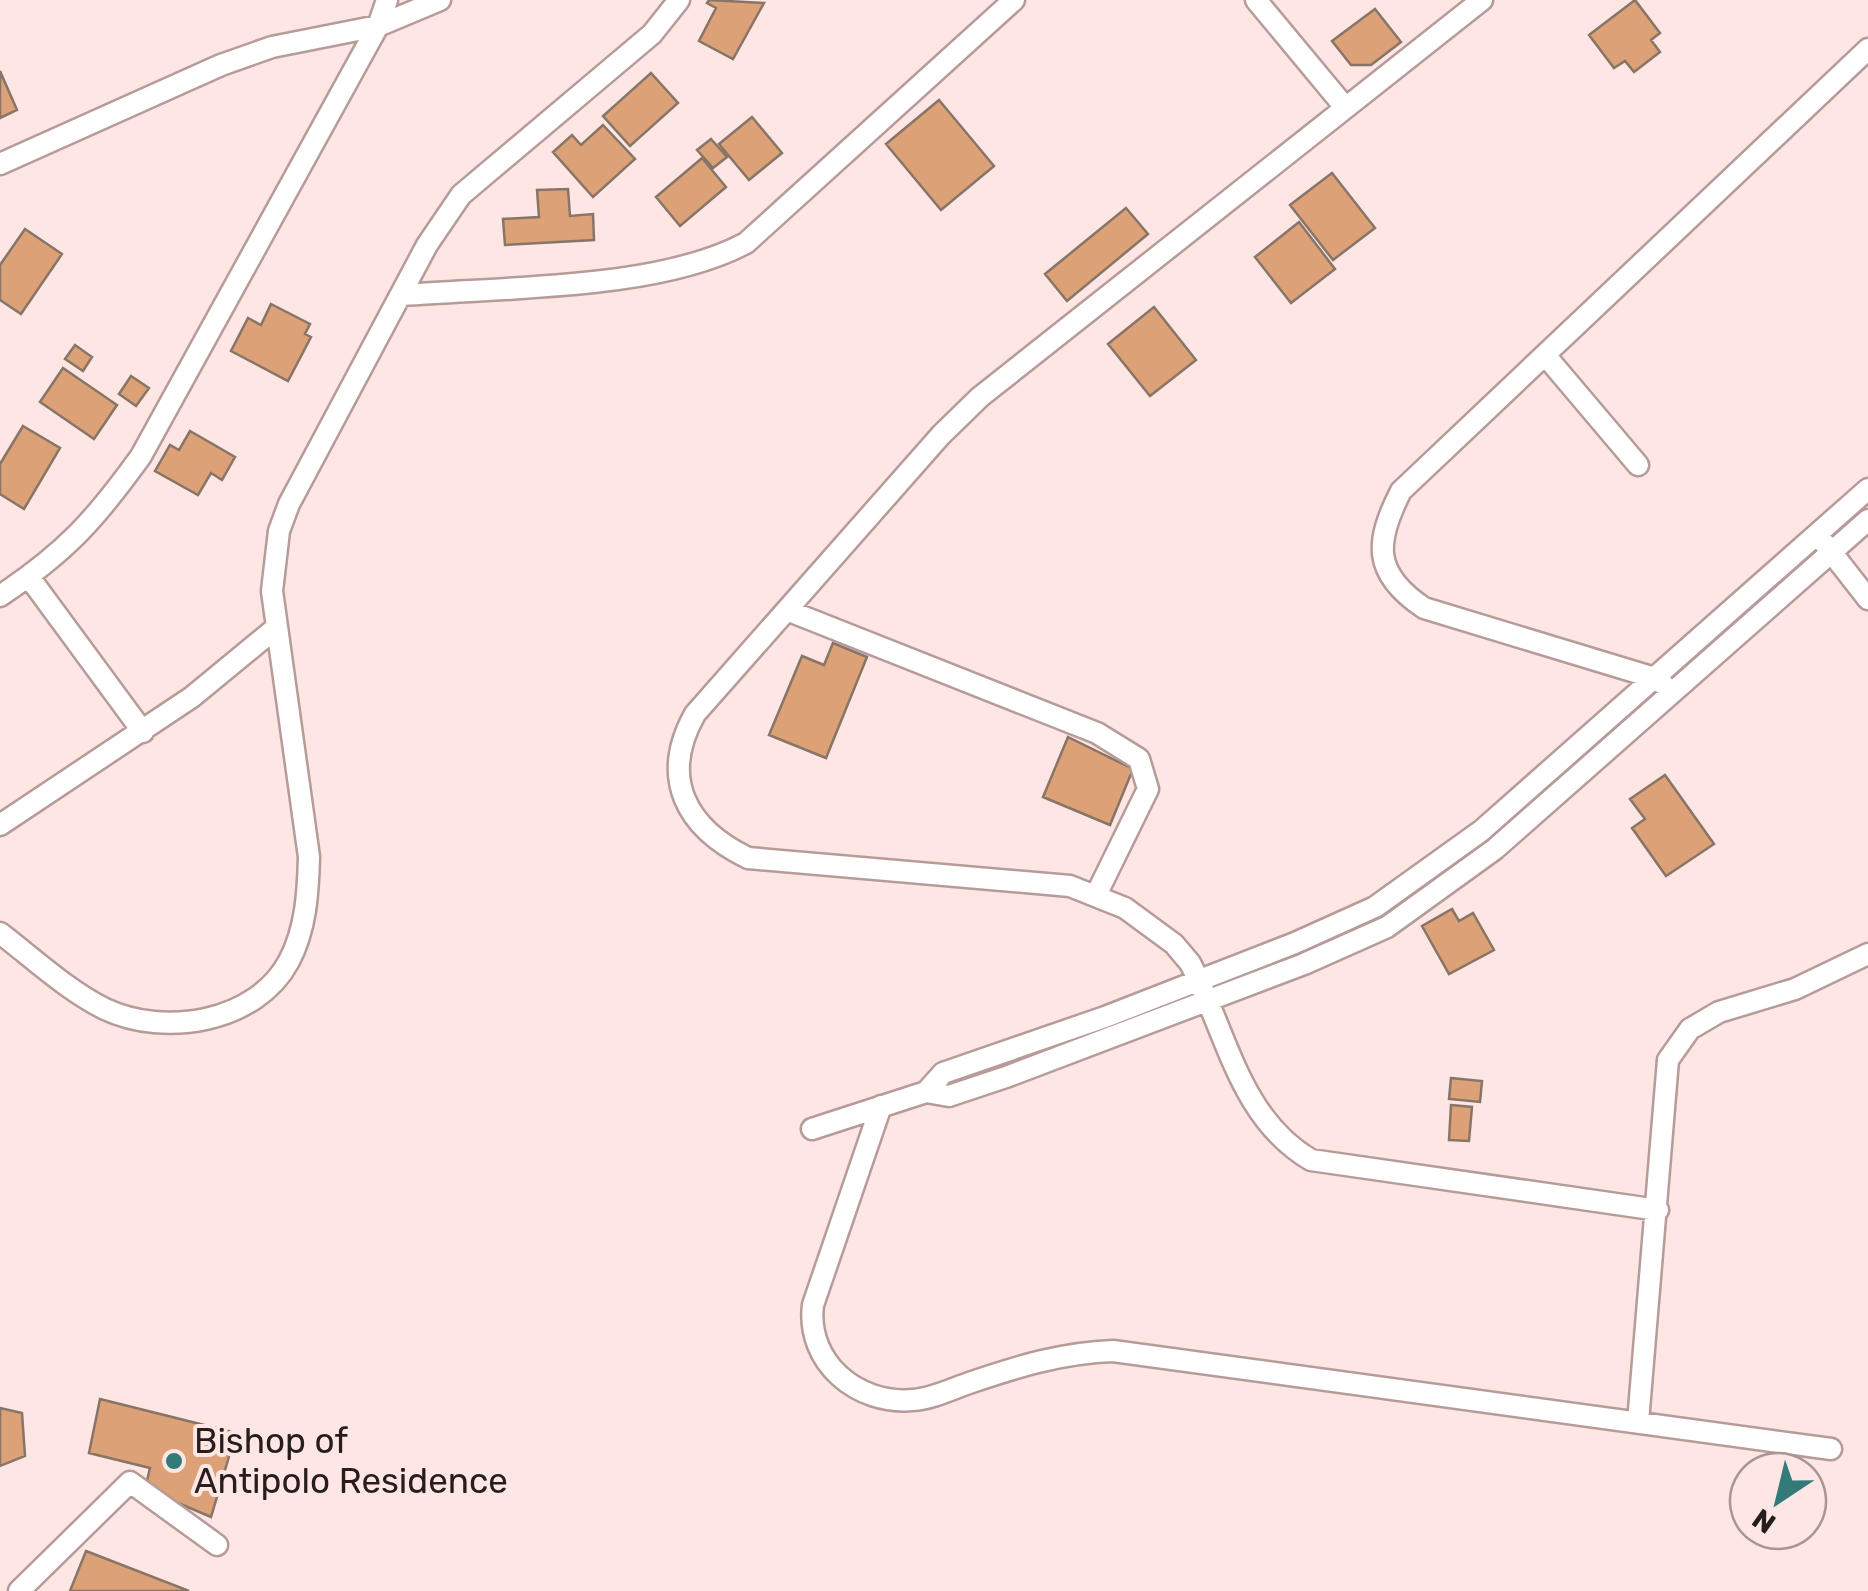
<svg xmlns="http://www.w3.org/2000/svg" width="1868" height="1591" font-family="Rubik,sans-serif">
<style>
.building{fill:#dca176;stroke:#887567;stroke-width:2.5}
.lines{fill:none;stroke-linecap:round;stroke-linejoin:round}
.minor-casing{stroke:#b69b99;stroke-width:25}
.minor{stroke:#fff;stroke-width:20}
.poi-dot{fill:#337b79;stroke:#fde6e4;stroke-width:4}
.labels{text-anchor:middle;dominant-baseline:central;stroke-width:8;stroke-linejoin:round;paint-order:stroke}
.poi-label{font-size:35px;fill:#271d1d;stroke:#fde6e4;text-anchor:start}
</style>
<rect width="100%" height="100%" fill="#fde6e4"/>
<path class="building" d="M709,0l55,3 -31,56 -34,-18 17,-33 -9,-5z
M1635,0l25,33 -9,7 9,12 -26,20 -9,-11 -11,7 -25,-33z
M1375,9l26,33 -30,23h-20l-19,-24z
M0,71l17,39 -17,8z
M651,73l27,30 -48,43 -27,-30z
M939,100l55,66 -53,44 -55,-66z
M752,117l30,36 -33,27 -30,-36z
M603,125l32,34 -42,38 -40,-45 19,-17 9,10z
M711,139l16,18 -14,11 -16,-18z
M702,158l24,29 -46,39 -24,-29z
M1332,173l43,55 -42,32 -43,-55z
M568,189l2,27 23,-2 1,26 -89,5 -2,-26 36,-2 -2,-27z
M1126,208l22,26 -81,67 -22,-27z
M1299,222l36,47 -44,34 -36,-46z
M25,229l37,25 -41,60 -21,-14v-35z
M271,304l39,20 -5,10 6,3 -23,44 -57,-30 17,-33 13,7z
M1154,307l42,53 -46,36 -42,-52z
M75,345l17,12 -9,14 -18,-12z
M63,368l54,37 -23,34 -54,-37z
M131,376l18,12 -13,18 -17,-12z
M23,426l37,22 -36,61 -24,-15v-30z
M190,431l45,26 -13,23 -11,-7 -13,22 -43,-24 15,-26 9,5z
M833,643l34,14 -41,101 -57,-23 33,-79 22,9z
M1068,737l65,32 -23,56 -67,-28z
M1665,775l49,69 -48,32 -34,-48 13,-9 -15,-20z
M1452,909l7,12 14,-8 21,37 -45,24 -27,-48z
M1451,1078l31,3 -2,21 -31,-3z
M1451,1105l21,2 -3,34 -20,-1z
M100,1399l136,34 -25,84 -66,-28 5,-21 -61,-15z
M0,1408l22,5 3,43 -25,10z
M86,1551l103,40h-119z"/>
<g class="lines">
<defs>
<path id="minor" d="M1256,0l88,106
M1482,0l-502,397 -39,38 -246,279c-36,64 -9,114 53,144l322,28 55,22 49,36 16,19c37,69 49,155 121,197l347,50
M0,164l221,-99 51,-18 106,-21 62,-26
M403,295c102,-8 255,-5 343,-52l268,-243
M1545,355l93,110
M1825,544l43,55
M29,577l114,155
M0,596c66,-44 95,-76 141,-140l237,-430 9,-26
M789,611l308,122 42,26 9,30 -51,104
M1663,684l-5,-5 -234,-71c-52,-35 -49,-66 -23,-117l467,-442
M0,825l192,-128 85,-70
M0,933c34,26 67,57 105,76 59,28 151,14 184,-48 17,-32 19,-68 20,-104l-37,-266 7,-60 10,-27 138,-259 34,-50 191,-161 27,-34
M926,1092l17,-19 162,-56 190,-74 80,-36 106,-76 387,-342
M881,1106l-68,199c-7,57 44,100 100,95 19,-1 41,-12 59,-18 47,-16 90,-29 141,-31l718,98
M812,1129l114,-37 23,4 57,-19 298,-113 83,-37 108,-78 373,-329
M1638,1422l30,-362 22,-31 29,-17 76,-23 73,-35
M19,1591l111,-109 87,63"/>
</defs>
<use href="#minor" class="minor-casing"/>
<use href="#minor" class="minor"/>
</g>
<circle class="poi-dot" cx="174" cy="1461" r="10"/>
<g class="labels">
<g class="poi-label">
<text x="194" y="1441">Bishop of<tspan x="194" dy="40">Antipolo Residence</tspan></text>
</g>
</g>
<g transform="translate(1778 1501) rotate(215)"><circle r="48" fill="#fde6e4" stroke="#a79694" stroke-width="2.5"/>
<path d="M0-8L18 38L0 25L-18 38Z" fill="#337b79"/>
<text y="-15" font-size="28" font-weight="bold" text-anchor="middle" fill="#271d1d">N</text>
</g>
</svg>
